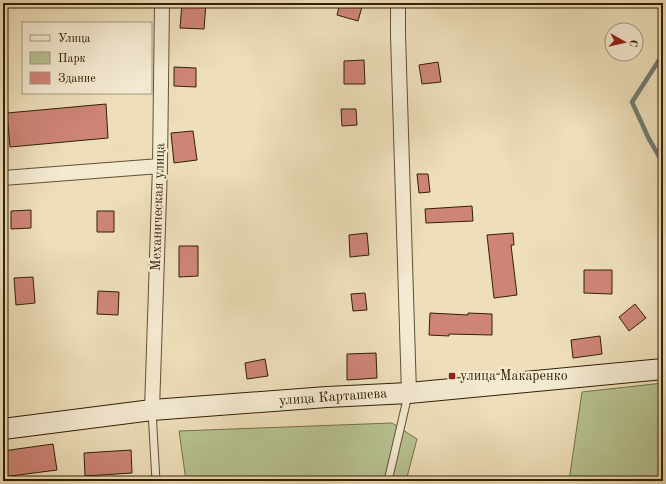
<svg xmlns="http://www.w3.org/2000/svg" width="666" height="484" font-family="'Old Standard TT',serif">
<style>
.green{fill:#b7c291;stroke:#74714a}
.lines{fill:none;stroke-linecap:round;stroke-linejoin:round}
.stream{stroke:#727c71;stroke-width:4.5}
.building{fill:#ce8578;stroke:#322004}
.service-casing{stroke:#615032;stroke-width:9}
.minor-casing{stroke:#615032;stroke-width:16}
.secondary-casing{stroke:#322004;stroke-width:22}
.service{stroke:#f4ead2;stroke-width:7}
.minor{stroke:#f4ead2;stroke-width:14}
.secondary{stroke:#f4ead2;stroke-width:20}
.poi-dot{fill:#8f2418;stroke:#f4ead2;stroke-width:1.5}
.labels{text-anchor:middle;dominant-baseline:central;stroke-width:4;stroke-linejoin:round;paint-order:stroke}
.street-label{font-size:14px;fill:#322004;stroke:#f4ead2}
.poi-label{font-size:14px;fill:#322004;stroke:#f4ead2;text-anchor:start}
</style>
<rect width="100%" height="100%" fill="#eedfba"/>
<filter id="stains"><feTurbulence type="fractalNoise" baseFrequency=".005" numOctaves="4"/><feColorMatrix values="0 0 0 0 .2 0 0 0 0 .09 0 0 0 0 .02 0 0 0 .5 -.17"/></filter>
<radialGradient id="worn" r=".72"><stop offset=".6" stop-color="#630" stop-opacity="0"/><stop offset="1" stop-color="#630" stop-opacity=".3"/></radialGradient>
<path class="green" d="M663,383v98h-94l13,-89z
M392,423l25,16 -11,42h-220l-7,-50z"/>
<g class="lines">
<path class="stream" d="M663,54l-31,48 17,37 14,24"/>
</g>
<path class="building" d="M182,3h24l-2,26 -24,-1z
M340,3h23l-5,18 -21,-6z
M364,60l1,24h-21v-23z
M438,62l3,20 -19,2 -3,-19z
M174,67l22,1v19l-22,-1z
M106,104l2,34 -98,9 -3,-34z
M341,109h15l1,16 -15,1z
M193,131l4,29 -23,3 -3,-30z
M417,174h11l2,18 -11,1z
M472,206l1,15 -47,2 -1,-14z
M31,210v18l-20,1v-18z
M97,211h17v21h-17z
M367,233l2,22 -19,2 -1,-22z
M513,233l1,12h-3l6,50 -23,3 -7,-63z
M179,246h19v30l-19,1z
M584,270h28v24l-28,-1z
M33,277l2,26 -19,2 -2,-27z
M98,291l21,1 -1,23 -21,-1z
M365,293l2,17 -14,1 -2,-17z
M635,304l11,14 -17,13 -10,-14z
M430,313l38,2v-2l24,1v21l-43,-1v2l-20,-1z
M600,336l2,18 -29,4 -2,-18z
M376,353l1,25 -30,2v-26z
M265,359l3,17 -21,3 -2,-16z
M53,444l4,26 -54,7v-26z
M131,450l1,23 -47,3 -1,-23z"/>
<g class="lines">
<defs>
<path id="service" d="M152,411l4,70
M388,481l20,-86"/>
<path id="minor" d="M399,3l-1,4v28l11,358
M3,178l157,-12
M152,410l8,-244 2,-163"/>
<path id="secondary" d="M3,429l149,-19 175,-13 82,-4 254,-24"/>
</defs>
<use href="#service" class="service-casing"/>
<use href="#minor" class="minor-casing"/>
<use href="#secondary" class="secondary-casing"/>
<use href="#service" class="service"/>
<use href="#minor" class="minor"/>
<use href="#secondary" class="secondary"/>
</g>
<rect class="poi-dot" x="448" y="372" width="8" height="8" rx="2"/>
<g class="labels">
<g class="street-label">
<text transform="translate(158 207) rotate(-88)">Механическая улица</text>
<text transform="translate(333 397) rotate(-4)">улица Карташева</text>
</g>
<g class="poi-label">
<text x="460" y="376">улица Макаренко</text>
</g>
</g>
<rect width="666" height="484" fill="none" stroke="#eedfba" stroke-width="16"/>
<rect x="4" y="4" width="658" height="476" fill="none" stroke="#322004" stroke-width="2"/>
<rect x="8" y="8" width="650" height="468" fill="none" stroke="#322004"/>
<rect x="22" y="22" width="130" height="72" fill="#f4ead2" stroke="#a69980"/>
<rect x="30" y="35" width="20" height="6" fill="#f4ead2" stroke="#a69980"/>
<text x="58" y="42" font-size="12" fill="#322004">Улица</text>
<rect x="30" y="52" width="20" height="12" fill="#b7c291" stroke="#a69980"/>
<text x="58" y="62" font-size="12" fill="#322004">Парк</text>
<rect x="30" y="72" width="20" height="12" fill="#ce8578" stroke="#a69980"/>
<text x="58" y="82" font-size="12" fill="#322004">Здание</text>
<g transform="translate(624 42) rotate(98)"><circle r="19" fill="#f4ead2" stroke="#a69980"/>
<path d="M0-3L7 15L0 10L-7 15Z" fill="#8f2418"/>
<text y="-6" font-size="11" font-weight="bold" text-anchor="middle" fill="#322004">С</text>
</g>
<rect width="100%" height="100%" filter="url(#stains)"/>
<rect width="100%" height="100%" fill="url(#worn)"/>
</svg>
